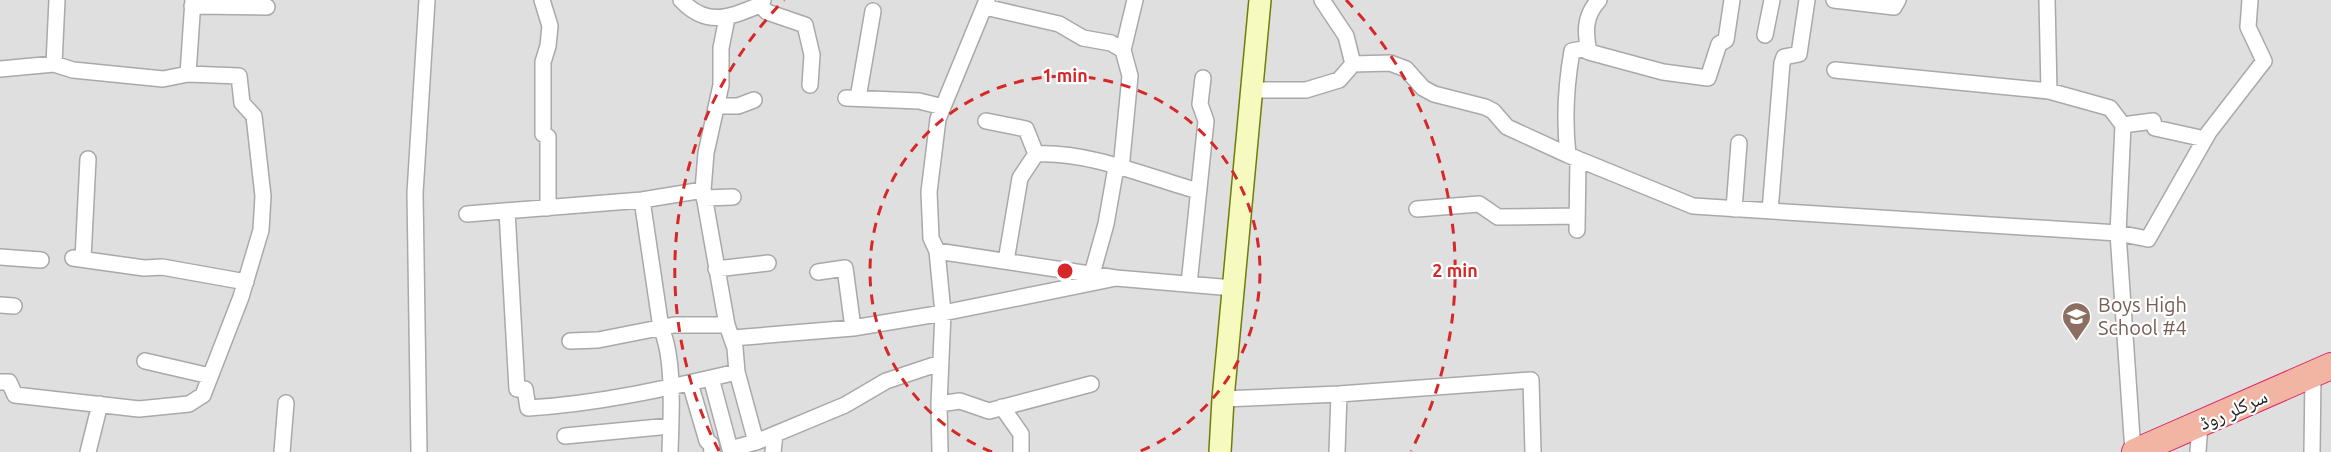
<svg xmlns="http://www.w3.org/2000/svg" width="2331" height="452" font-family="Ubuntu,'Noto Naskh Arabic',sans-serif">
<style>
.residential{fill:#e0dfdf}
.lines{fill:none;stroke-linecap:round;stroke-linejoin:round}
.minor-casing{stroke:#a9a9a9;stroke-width:18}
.secondary-casing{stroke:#707d05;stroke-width:24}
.trunk-casing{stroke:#dc2a67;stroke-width:28}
.minor{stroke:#fff;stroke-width:15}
.secondary{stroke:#f7fabf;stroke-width:21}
.trunk{stroke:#f2b4a3;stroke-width:26}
.ring{fill:none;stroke:#d62828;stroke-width:3;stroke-dasharray:10 8}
.labels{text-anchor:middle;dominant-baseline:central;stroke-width:4.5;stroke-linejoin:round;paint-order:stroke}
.education-label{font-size:20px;fill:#785e54;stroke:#fff;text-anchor:start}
.street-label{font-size:20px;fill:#222;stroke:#fff}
.centre{fill:#d62828;stroke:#fff;stroke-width:3}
.ring-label{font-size:18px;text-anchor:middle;font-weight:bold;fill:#d62828;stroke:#fff;stroke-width:4.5;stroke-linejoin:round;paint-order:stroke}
</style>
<rect width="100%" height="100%" fill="#f2efe9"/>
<path class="residential" d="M0,0h2331v452h-2331z"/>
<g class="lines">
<defs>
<path id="minor" d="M542,0l8,26 -2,20 -5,16v72l5,3v71
M681,0c26,28 49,17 79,5l3,-5
M1322,0l24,36 7,28
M1834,0l60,7 4,-7
M2047,0l2,91
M760,5l7,7 38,13 7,30 -2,30
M192,6l75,1
M985,7l74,17 24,14 28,5 12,7
M727,18l-6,30v37l-15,68 -3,37 24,135 8,23 2,24 19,70
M1765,35l7,-35
M1589,52l74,20 45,6 11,-34 7,-4 6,-40
M54,64l3,-64
M0,69l54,-5 19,6 90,9 25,-5 51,2 3,27 12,13 9,80 -2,34 -20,67 -38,98 -14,9 -50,5 -124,-14 -6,-13h-9
M1835,70l214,21 61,17 13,17 -5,108 15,219
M188,74l5,-74
M1251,90h55l33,-10 14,-16 37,-1 16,6 17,19 11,6 51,13 8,4 14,16 61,28 125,51 425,27 30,6 61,-107 55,-71 -16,-34 2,-27
M846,98l73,3 24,6
M858,98l15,-87
M717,106h21l16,-6
M986,121l40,8 10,25
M2123,125l30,-4 2,7 50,11
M1036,154c52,-3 112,23 162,37
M1568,155c-4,-35 -2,-70 4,-104l11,-2 6,3c-4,-20 -5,-36 10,-52
M1121,169l9,-93 -7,-26 12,-50
M704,198l29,-1
M642,200l19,128c14,31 10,89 9,124
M1417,209l62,-5 19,13 79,-1
M1734,209l5,-66
M507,211l10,178h8l3,19c70,-4 140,-20 209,-36
M1770,211l12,-148 2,-6 15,-3 8,-54
M467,214l175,-14 61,-10
M1577,230l1,-71
M937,251l179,27 117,10
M0,257l41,3
M73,258l71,10 18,-1 84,15
M83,259l5,-100
M1006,261l14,-83 16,-24
M716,269l52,-6
M818,272l27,-4 8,60
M1092,274l14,-50 10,-57
M1189,284l17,-163 -6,-17 3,-26
M0,305l14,1
M733,338l120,-10 90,-15 173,-35
M570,341l28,-1 76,-15h53
M145,361l65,15
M711,378l19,71 26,-7 89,-37 41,-24 54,-18
M690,383l17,58 4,3 1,8
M1223,399l116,-5 192,-14 2,72
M939,404l21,-3 29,10 102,-27
M1002,407l19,27v18
M565,436l105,-10
M88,452l12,-48
M282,452l4,-49
M419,452l-4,-259 12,-193
M773,452l2,-18
M940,452l-1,-48 4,-91 -6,-62 -6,-13 -2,-46 9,-73 49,-119
M1337,452l2,-58
M2198,452l2,-29
M2312,452l1,-79"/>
<path id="secondary" d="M1220,452l3,-53 37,-399"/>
<path id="trunk" d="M2135,452l196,-86"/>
</defs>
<use href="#minor" class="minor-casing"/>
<use href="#secondary" class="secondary-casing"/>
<use href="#trunk" class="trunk-casing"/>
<use href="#minor" class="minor"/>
<use href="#secondary" class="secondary"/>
<use href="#trunk" class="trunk"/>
</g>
<g class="ring">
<path d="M992 452A195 195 0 1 1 1138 452"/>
<path d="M719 451A390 390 0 0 1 784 0M1346 0A390 390 0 0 1 1411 451"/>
</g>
<defs>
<symbol id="school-pin" viewBox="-11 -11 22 30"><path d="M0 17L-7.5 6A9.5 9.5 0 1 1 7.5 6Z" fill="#8d6e63" stroke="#fff"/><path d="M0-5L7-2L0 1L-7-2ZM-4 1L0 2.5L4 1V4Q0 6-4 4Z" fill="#fff"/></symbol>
</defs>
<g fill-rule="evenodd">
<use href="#school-pin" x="2060" y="300" width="33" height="45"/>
</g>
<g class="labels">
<g class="education-label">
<text x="2098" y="304">Boys High<tspan x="2098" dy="23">School #4</tspan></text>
</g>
<g class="street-label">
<text transform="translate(2233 409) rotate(-24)">سرکلر روڈ</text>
</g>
</g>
<circle cx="1065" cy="271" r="9" class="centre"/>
<g class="ring-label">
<text x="1065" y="82">1 min</text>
<text x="1455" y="277">2 min</text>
</g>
</svg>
